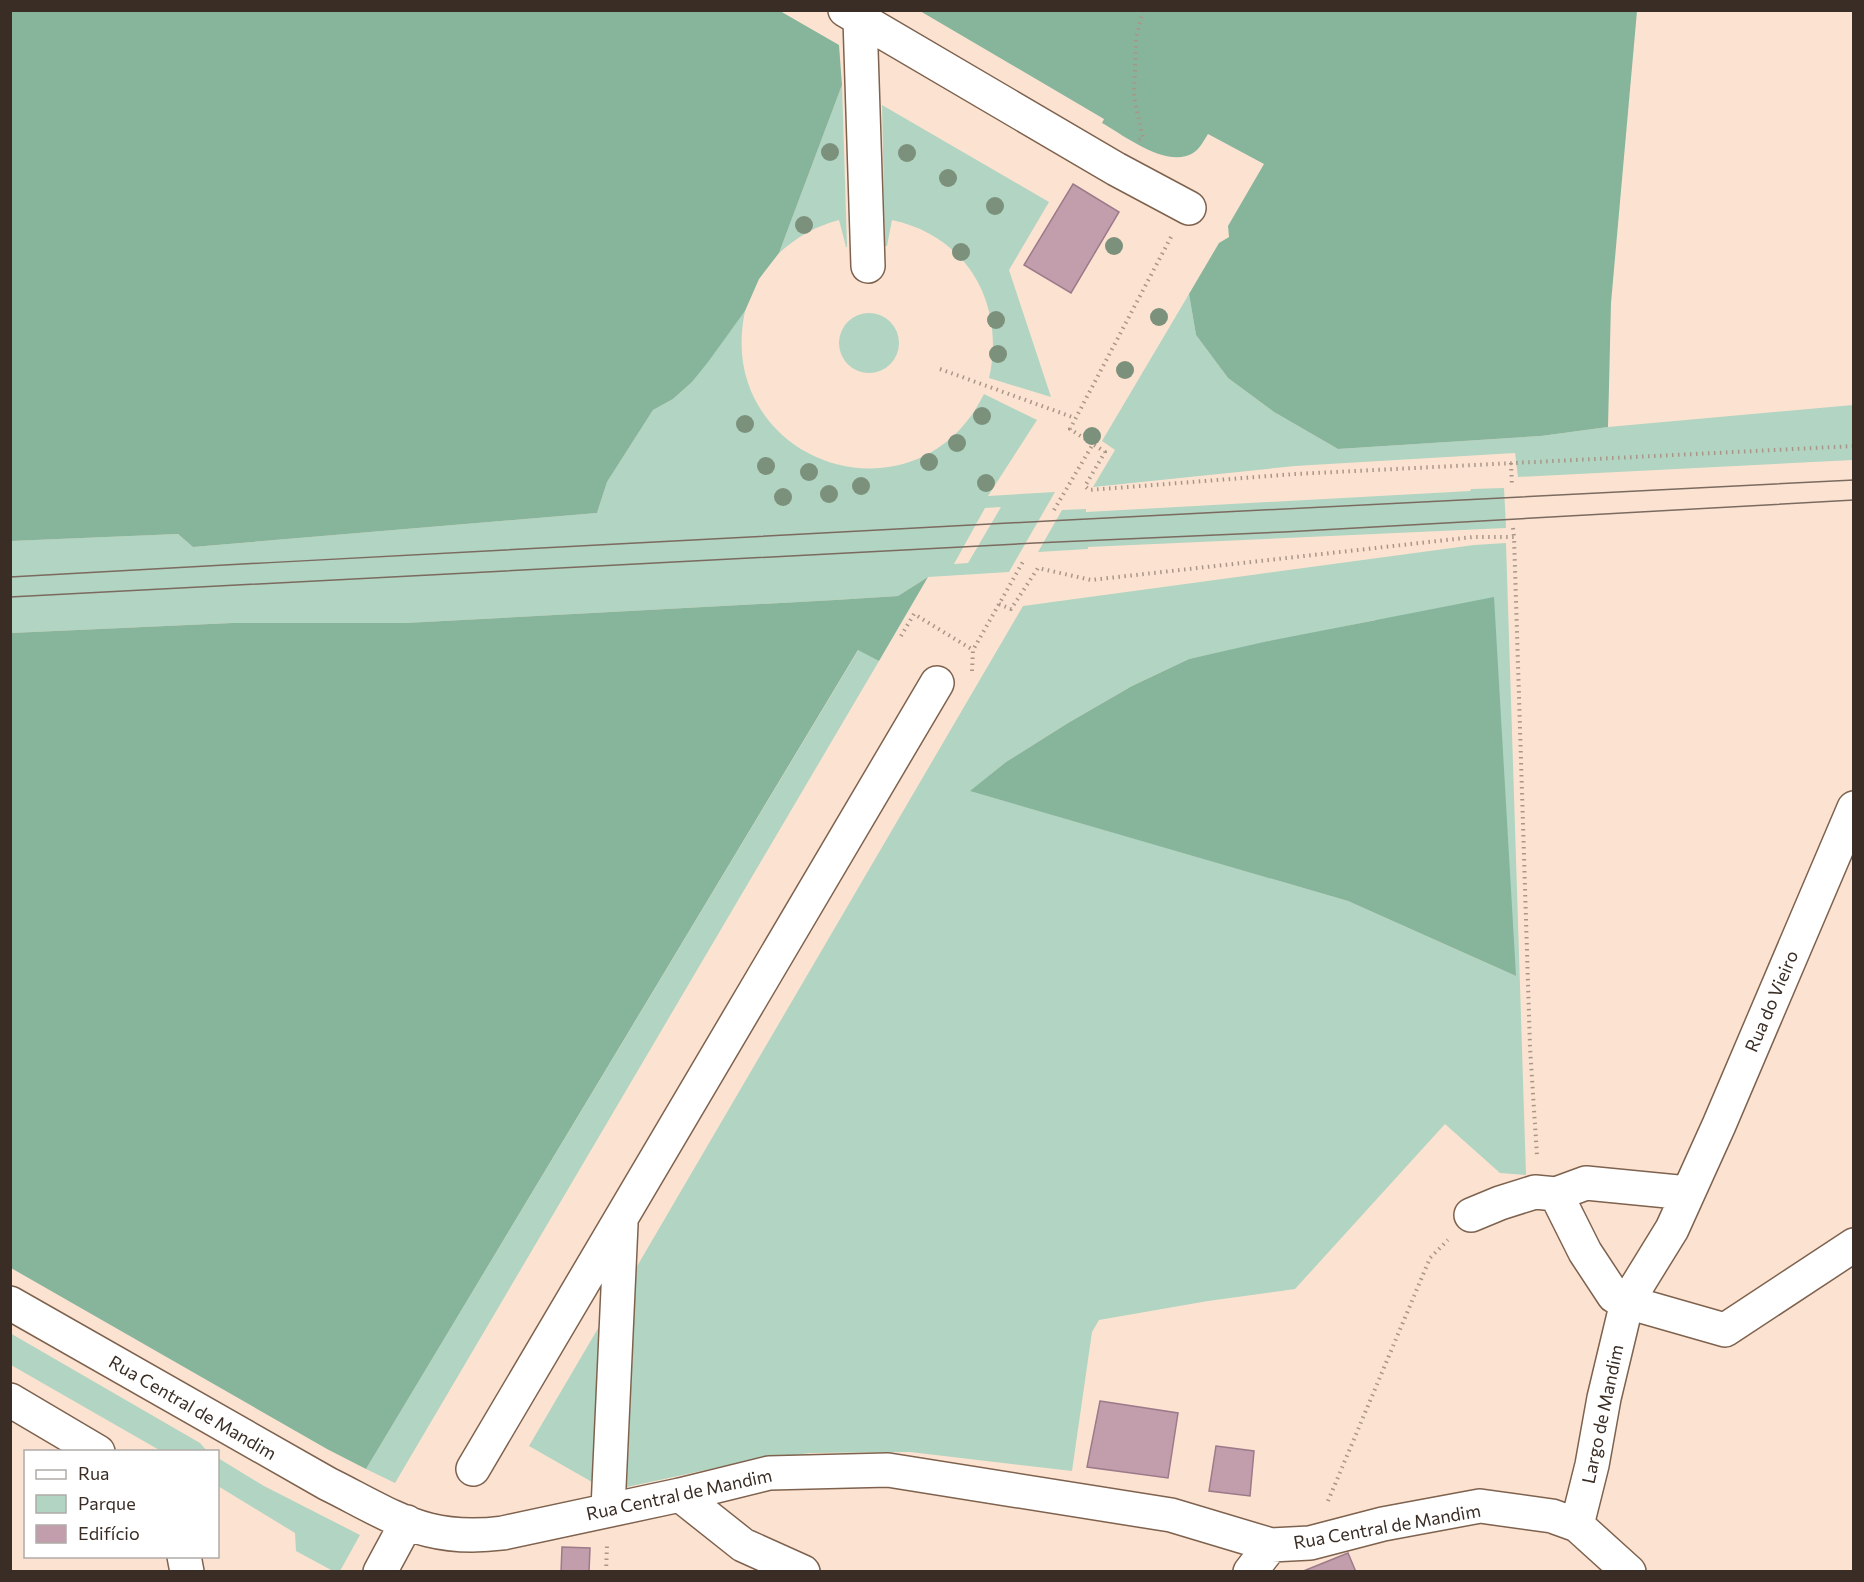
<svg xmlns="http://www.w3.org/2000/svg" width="1864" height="1582" font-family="Commissioner,sans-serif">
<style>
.green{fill:#b2d4c2;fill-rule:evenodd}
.forest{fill:#86b59c}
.building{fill:#c29ead;stroke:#9d7a89;stroke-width:1.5}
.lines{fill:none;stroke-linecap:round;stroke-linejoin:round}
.minor-casing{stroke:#7e624e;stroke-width:36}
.path{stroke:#a99688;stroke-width:4;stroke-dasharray:1.5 4.5;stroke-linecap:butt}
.minor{stroke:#fff;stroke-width:33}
.tram{stroke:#7b6a5f;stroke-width:1.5}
.tree{fill:#7c917c}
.labels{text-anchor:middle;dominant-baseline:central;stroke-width:5;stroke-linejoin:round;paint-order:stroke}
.street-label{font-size:18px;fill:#392d25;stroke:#fff}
</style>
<rect width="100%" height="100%" fill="#fce3d1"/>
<path class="green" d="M842,85l5,162h-1l-7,-27c-23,6 -42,17 -60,33z
M882,105l167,97 -40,68 42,127 -62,-19c17,-74 -22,-142 -97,-158l-5,26h-2z
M1189,294l7,41 32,43 46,34 64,37 203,-13 67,-9 245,-22v55l-335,17 -3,-24 -220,13 -202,21 22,-37 -13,-9z
M745,311c-5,24 -5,49 3,72 21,62 88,97 151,82 26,-6 51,-22 68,-44 7,-8 12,-18 17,-27l53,26 -49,76 67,-4 -46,80 -81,5 -30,19 -63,4 -430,23h-173l-221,10 -1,-92 168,-7 15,13 404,-34 10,-31 46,-72 20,-11 19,-17zM1001,507l-33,56 -14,1 31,-56z
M839 343a30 30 0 1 1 60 0a30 30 0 1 1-60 0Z
M1504,488l2,40 -418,19v2l-50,3 24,-42 24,-1v3l384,-21 1,-2z
M1506,543l20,632 -26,-2 -55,-49 -150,165 -87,12 -109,19 -7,12 -20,139 -162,-19 -100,1 -67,9 -116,25 9,-219 387,-662 451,-61zM1375,620l141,356 -168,-75 -377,-110 35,-29 62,-39 64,-37 57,-27z
M859,649l20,12 -484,822 -29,-14z
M600,1325l-8,157 -63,-36z
M10,1333l190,110 7,8h-46l-150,-86z
M218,1458l46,28 96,49 -20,36h-7l-37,-20 -1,-18 -77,-47z"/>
<path class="forest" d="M10,11h770l59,34 3,40 -63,168 -20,26 -14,32 -37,51 -16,20 -19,17 -20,11 -46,72 -10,31 -404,34 -15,-13 -167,7z
M920,11h717l-26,292 -3,124 -67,9 -203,13 -64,-37 -46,-34 -32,-43 -7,-41 30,-51 10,-6 -1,-11 36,-62 -56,-30c-4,6 -8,15 -15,19 -26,16 -68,-17 -91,-30l2,-4z
M928,577l-49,84 -21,-11 -492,819 -39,-20 -316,-181v-635l221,-10h173l430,-23 63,-4z
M1494,597l22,379 -168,-75 -378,-110 36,-29 62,-39 64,-37 57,-27 75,-17z"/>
<path class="building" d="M1073,184l46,28 -48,81 -47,-28z
M1100,1401l78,12 -10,65 -81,-11z
M1216,1446l38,5 -4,45 -41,-5z
M562,1547l28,1 -1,24h-28z
M1348,1553l8,19h-55z"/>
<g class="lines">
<defs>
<path id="minor" d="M845,10l271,159 73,39
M860,19l8,247
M1556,1194l29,58 29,44 13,6 98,28 129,-85
M1471,1215l29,-12 35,-11 21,2 30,-11 102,10
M10,1303l318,181c31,15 68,38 101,46 24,6 50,6 74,3l177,-38 89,-22 119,-3 283,45 100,30 39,-2 73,-19 97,-18 72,10 25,9 52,47
M10,1400l88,52
M473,1469l464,-786
M680,1495l63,50 60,27
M608,1509l13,-285
M1577,1525l15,-60 12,-67 23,-96 45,-73 47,-104 135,-317
M184,1556l3,16
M380,1572l27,-50
M1250,1572l21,-27"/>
</defs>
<use href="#minor" class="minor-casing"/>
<path class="path" d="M1139,140l4,-2 -9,-41 2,-59 7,-28
M1171,237l-101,192 35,23 -20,34 4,4 206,-16 559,-28
M940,369l135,49
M1511,463l1,24
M1054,510l39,-66
M1513,528l1,9
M999,604l12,5 27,-41 53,12 382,-43h41l16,510 7,109
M901,636l13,-22 59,36
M972,671l1,-21 51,-90
M1328,1501l102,-243 18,-18
M606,1572l1,-27"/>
<use href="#minor" class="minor"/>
<path class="tram" d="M10,577c346,-19 692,-39 1038,-56 268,-14 537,-25 806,-41
M10,597l1025,-54 249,-11 570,-32"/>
</g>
<g class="tree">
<circle cx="830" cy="152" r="9"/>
<circle cx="907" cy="153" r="9"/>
<circle cx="948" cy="178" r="9"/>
<circle cx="995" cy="206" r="9"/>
<circle cx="804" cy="225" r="9"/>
<circle cx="1114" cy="246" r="9"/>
<circle cx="961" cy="252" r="9"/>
<circle cx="1159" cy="317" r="9"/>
<circle cx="996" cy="320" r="9"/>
<circle cx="998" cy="354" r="9"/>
<circle cx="1125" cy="370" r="9"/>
<circle cx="982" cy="416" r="9"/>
<circle cx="745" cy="424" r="9"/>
<circle cx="1092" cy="436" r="9"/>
<circle cx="957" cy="443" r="9"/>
<circle cx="929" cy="462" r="9"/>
<circle cx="766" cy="466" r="9"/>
<circle cx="809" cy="472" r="9"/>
<circle cx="986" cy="483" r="9"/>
<circle cx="861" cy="486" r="9"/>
<circle cx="829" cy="494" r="9"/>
<circle cx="783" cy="497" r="9"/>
</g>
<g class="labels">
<g class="street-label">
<text transform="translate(1771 1001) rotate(-67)">Rua do Vieiro</text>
<text transform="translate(193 1407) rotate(30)">Rua Central de Mandim</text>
<text transform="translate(1602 1414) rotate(-78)">Largo de Mandim</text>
<text transform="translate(679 1494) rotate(-12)">Rua Central de Mandim</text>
<text transform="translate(1387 1526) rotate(-10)">Rua Central de Mandim</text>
</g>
</g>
<rect width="1864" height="1582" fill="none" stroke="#392d25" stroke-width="24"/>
<rect x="24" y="1450" width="195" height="108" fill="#ffffff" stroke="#b0aba8" stroke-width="1.5"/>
<rect x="36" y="1470" width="30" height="9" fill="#ffffff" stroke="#b0aba8" stroke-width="1.5"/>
<text x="78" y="1480" font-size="18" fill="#392d25">Rua</text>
<rect x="36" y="1495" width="30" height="18" fill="#b2d4c2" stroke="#b0aba8" stroke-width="1.5"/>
<text x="78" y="1510" font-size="18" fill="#392d25">Parque</text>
<rect x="36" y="1525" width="30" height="18" fill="#c29ead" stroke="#b0aba8" stroke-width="1.5"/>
<text x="78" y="1540" font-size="18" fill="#392d25">Edifício</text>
</svg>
